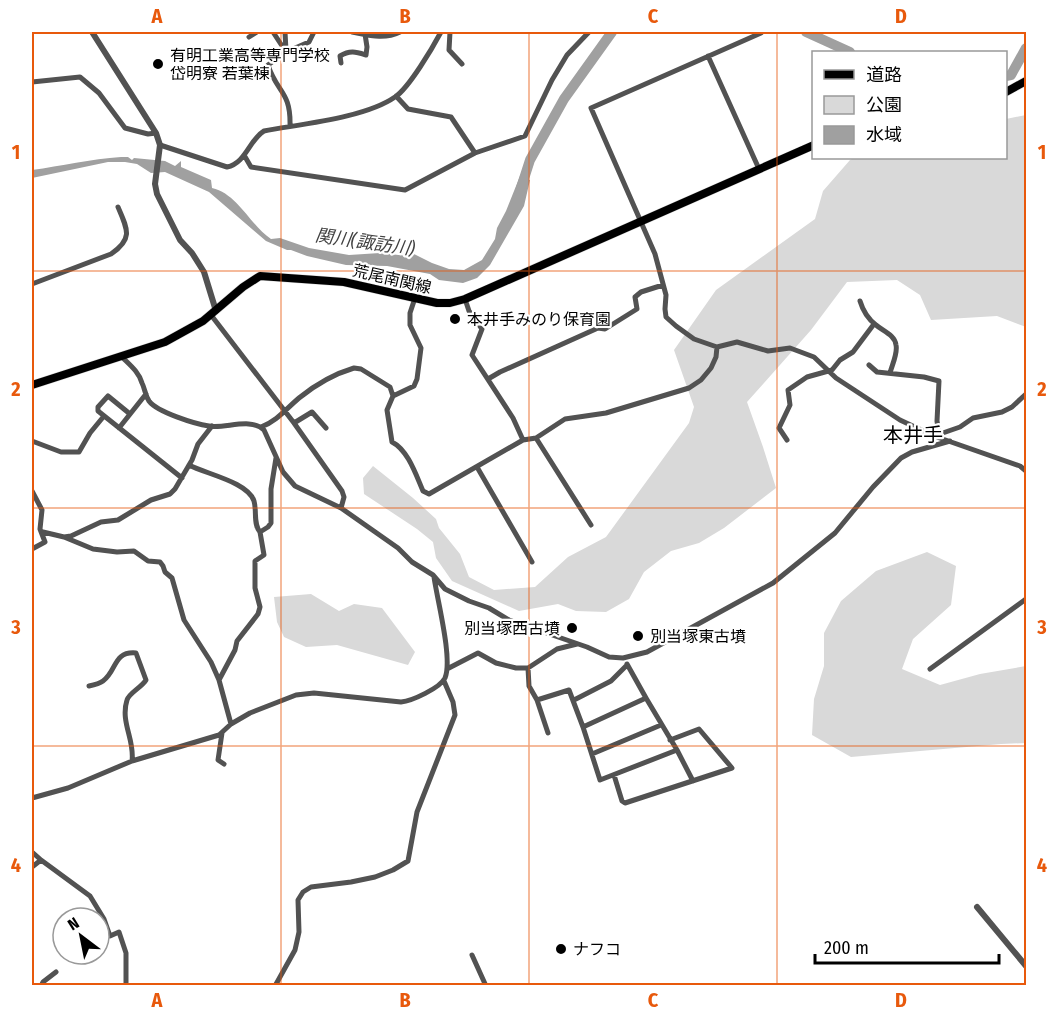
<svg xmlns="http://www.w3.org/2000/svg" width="1058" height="1017" font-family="'Fira Sans Condensed','Noto Sans JP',sans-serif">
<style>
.green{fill:#d9d9d9}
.water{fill:#a0a0a0}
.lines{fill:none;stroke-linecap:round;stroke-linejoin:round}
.river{stroke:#a0a0a0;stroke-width:10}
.primary-casing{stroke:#dbdbdb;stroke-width:9}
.minor{stroke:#525252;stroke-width:5}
.tertiary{stroke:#525252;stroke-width:6}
.primary{stroke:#000;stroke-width:8}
.grid{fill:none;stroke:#e8590c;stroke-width:1.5;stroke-opacity:0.55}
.poi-dot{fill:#000;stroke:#fff;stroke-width:2}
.labels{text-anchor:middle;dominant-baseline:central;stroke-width:4.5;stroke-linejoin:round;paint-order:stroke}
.poi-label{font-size:16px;fill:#000;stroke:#fff;text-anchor:start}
.street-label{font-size:16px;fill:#000;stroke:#fff}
.water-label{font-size:18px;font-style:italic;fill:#414141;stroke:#fff}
.quarter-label{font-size:20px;fill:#000;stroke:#fff}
.neatline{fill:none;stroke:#e8590c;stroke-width:2}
.grid-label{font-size:20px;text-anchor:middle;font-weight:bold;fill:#e8590c}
</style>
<rect width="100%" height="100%" fill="#fff"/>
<path class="green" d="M1026,115v212l-29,-11 -66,4 -11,-25 -23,-15 -50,2 -36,48 -64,72 16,45 13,41 -52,40 -25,15 -28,8 -27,21 -15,27 -23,13 -30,-1 -18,-7 -39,7 -67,-30 -16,-23 -3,-16 -16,-13 -53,-35 -1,-16 10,-12 40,32 23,21 3,9 21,26 9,23 25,13 41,-3 33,-30 38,-20 83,-114 5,-16 -20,-57 42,-60 99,-71 8,-28 27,-31 4,-2h152v-39z
M927,552l29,14 -5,39 -38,34 -11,30 38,16 40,-11 46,-8v77l-25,1 -150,13 -39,-22 2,-36 10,-33v-33l17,-32 35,-30z
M311,594l28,17 15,-7 28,4 33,44 -7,13 -71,-20 -31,2 -22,-10 -7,-15 -3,-25z"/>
<path class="water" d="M121,157h7l4,3 2,-2 31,3 10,5 6,-5v6l30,13 1,8c26,6 38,37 59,51l9,-1 29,10 40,7 31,-2 28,3 6,-2 18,9 17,6 15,1 18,-10 13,-21 2,-11 9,-17 14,-35 10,4 -6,26 -34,59 -13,13 -14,5 -24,-3 -9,-6 -43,-8 -41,-1 -39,-9 -16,-6h-4l-21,-9 -57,-49 -44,-20 -14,1 -14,-9 -12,-2h-17l-76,16v-8c29,-4 59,-11 89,-13z"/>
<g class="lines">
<path class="river" d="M806,32l44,20
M1006,76l5,-1 15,-27
M520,191l10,-31 34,-61 48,-67"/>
<defs>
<path id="primary" d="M1006,92l20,-11
M32,385l133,-43 38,-21 40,-34 17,-11 84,6 93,21h13l15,-4 349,-154"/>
</defs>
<use href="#primary" class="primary-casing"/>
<path class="minor" d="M273,32l13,20
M285,32l1,19
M352,32c16,3 32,8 48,0
M450,32l-1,18 13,14
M761,33l-170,75 64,146 11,41 -1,14 1,8 10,9 18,13 23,8 20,-5 31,9 22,-3 24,9 22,21 64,42 34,16 86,30 6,5
M249,37l8,-5
M708,56l51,113
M341,63l-1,-7c10,-6 16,-4 26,-1l1,-8 -2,-13
M32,82l48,-5 19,16 26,35 23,6 8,-1
M396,96l12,13 43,8 24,36
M290,126c1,-35 -13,-33 -22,-61l18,-13 23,-10 5,-10
M160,145l67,22c19,-4 22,-27 37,-36 37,-7 101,-13 131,-34 14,-9 38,-50 46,-65
M244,155l7,12 154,23 70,-37 50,-17 27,-56 15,-25 22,-23
M32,284l79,-30c22,-15 17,-24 7,-47
M415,298l-5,15v12l11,23 -4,31 -3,7 -21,10 -6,14 5,32c16,8 24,33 31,49l6,3 94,-54 13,-2 29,-19 41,-6 83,-25 12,-8 10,-12 5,-11 1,-10
M465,299l4,12 13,18 -10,26 41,63 10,22
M860,301c3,10 8,18 16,24 7,6 19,10 20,20 2,8 -4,20 -6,28
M211,315l83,108 18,-11 14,16
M122,357c8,8 17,15 20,26 3,6 3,12 7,18 8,11 46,23 60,25 16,3 42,-9 55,4l19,42 12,14 46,22 57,40 14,14 21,13 12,14 24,12 20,7 20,12 78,27 22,10 14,1 24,-6 126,-69 62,-50 38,-46 28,-29 11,-6 38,-11
M869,365l8,7 47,5 15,4 -2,40 2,13
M488,379l12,-7 98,-44 7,1 32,-20 -2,-12 6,-5 22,-7
M130,414l-22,-18 -10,11v4l84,67
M294,423l48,68 2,6 -3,11
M261,427c16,-6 25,-18 38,-29 16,-13 35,-24 55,-30l7,1 29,18 3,9
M119,428l27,-34
M937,435l23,-8 13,-9 29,-6 10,-5 14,-13
M536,438l55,87
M787,440l-8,-12 11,-23 -2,-15 19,-13 25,-7 8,-10 13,-8 21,-28
M32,441l29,11h18l11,-19 14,-17
M189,465c17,9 59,17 65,36 3,10 -1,23 6,31
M477,467l55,95
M32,491l10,19 -2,19 5,13 -13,7
M43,532l21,5 7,-1 30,-14 17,-2 33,-20 19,-6 5,-5 17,-29 6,-16 14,-18
M64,537l29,12 24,3 17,-1 14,10 12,1 3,4 2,6 7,6 12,42 27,42 8,18 12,44
M627,664l19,34
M528,668l1,18 8,14 11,33
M447,669l31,-16 18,10 20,5h12l29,-19 20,-5
M930,669l96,-70
M219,680l16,-30 2,-9 21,-27 2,-7 -5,-19v-27l9,-6 -4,-23 8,-5 3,-4v-34l5,-31
M89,686c5,-1 10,-2 14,-5 14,-10 10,-30 33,-28l10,27c-4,7 -17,13 -19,20 -7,22 8,40 5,61
M646,698l31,52 -77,30 -17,-53z
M537,700l32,-10 14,37
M574,700l37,-19 16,-16
M222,733l-4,27 6,4
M677,750l16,31
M592,754l69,-29
M614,775l8,26 3,2 107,-35 -33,-39 -29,11
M32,798l36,-10 64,-27 87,-26 12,-11 19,-11 46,-18 18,-2 87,9c11,-1 39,-14 44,-24 8,-19 -8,-79 -11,-101
M32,852l9,8 -9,7
M41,860l49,36 14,23 6,17 9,-4 7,21v33
M472,955l14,31
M41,986l2,-4 13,-10
M275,986l20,-36 4,-18 -1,-32 5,-8 8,-5 40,-5 24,-5 18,-7 15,-9 9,-49 38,-97 -2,-13 -9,-21"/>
<path class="tertiary" d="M92,32l64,101 4,12 -5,39 2,10 23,46 12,13 12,19 12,39
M977,907l49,59"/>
<use href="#primary" class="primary"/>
</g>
<path class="grid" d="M281,32v954M529,32v954M777,32v954M32,271h994M32,508h994M32,746h994"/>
<g class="poi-dot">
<circle cx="158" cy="64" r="6"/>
<circle cx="455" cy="319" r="6"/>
<circle cx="572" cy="628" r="6"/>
<circle cx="638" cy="636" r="6"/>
<circle cx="561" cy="949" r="6"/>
</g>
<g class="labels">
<g class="poi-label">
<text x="170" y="55">有明工業高等専門学校<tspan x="170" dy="18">岱明寮 若葉棟</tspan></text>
<text x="467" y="319">本井手みのり保育園</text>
<text x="560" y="628" text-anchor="end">別当塚西古墳</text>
<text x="650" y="636">別当塚東古墳</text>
<text x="573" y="949">ナフコ</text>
</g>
<g class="street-label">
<text transform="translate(392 279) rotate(13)">荒尾南関線</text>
</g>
<g class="water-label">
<text transform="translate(365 242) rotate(8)">関川(諏訪川)</text>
</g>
<g class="quarter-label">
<text x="913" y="435">本井手</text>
</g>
</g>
<rect width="1058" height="1017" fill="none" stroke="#ffffff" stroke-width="66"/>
<rect x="812" y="51" width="195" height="108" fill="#ffffff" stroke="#999999" stroke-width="1.5"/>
<rect x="824" y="70" width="30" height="9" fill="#000000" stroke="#999999" stroke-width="1.5"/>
<text x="866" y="81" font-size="18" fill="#000000">道路</text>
<rect x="824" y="96" width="30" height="18" fill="#d9d9d9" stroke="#999999" stroke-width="1.5"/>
<text x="866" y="111" font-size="18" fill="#000000">公園</text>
<rect x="824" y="126" width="30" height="18" fill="#a0a0a0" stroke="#999999" stroke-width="1.5"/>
<text x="866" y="141" font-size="18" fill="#000000">水域</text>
<g transform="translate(81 936) rotate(328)"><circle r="28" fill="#ffffff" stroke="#999999" stroke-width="1.5"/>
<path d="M0-4.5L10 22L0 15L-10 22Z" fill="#000000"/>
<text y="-9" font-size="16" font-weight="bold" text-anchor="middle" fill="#000000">N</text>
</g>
<path d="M815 954v9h184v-9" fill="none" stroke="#000000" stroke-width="3"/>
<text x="824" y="954" font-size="18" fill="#000000" stroke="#ffffff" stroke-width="4.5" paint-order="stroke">200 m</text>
<rect x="33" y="33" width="992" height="951" class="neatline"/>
<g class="grid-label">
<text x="157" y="23">A</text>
<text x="405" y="23">B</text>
<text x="653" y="23">C</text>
<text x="901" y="23">D</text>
<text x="16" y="159">1</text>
<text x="1042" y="159">1</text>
<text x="16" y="396">2</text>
<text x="1042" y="396">2</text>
<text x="16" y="634">3</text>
<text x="1042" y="634">3</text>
<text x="16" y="872">4</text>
<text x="1042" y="872">4</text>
<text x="157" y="1007">A</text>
<text x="405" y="1007">B</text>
<text x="653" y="1007">C</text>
<text x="901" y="1007">D</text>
</g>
</svg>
